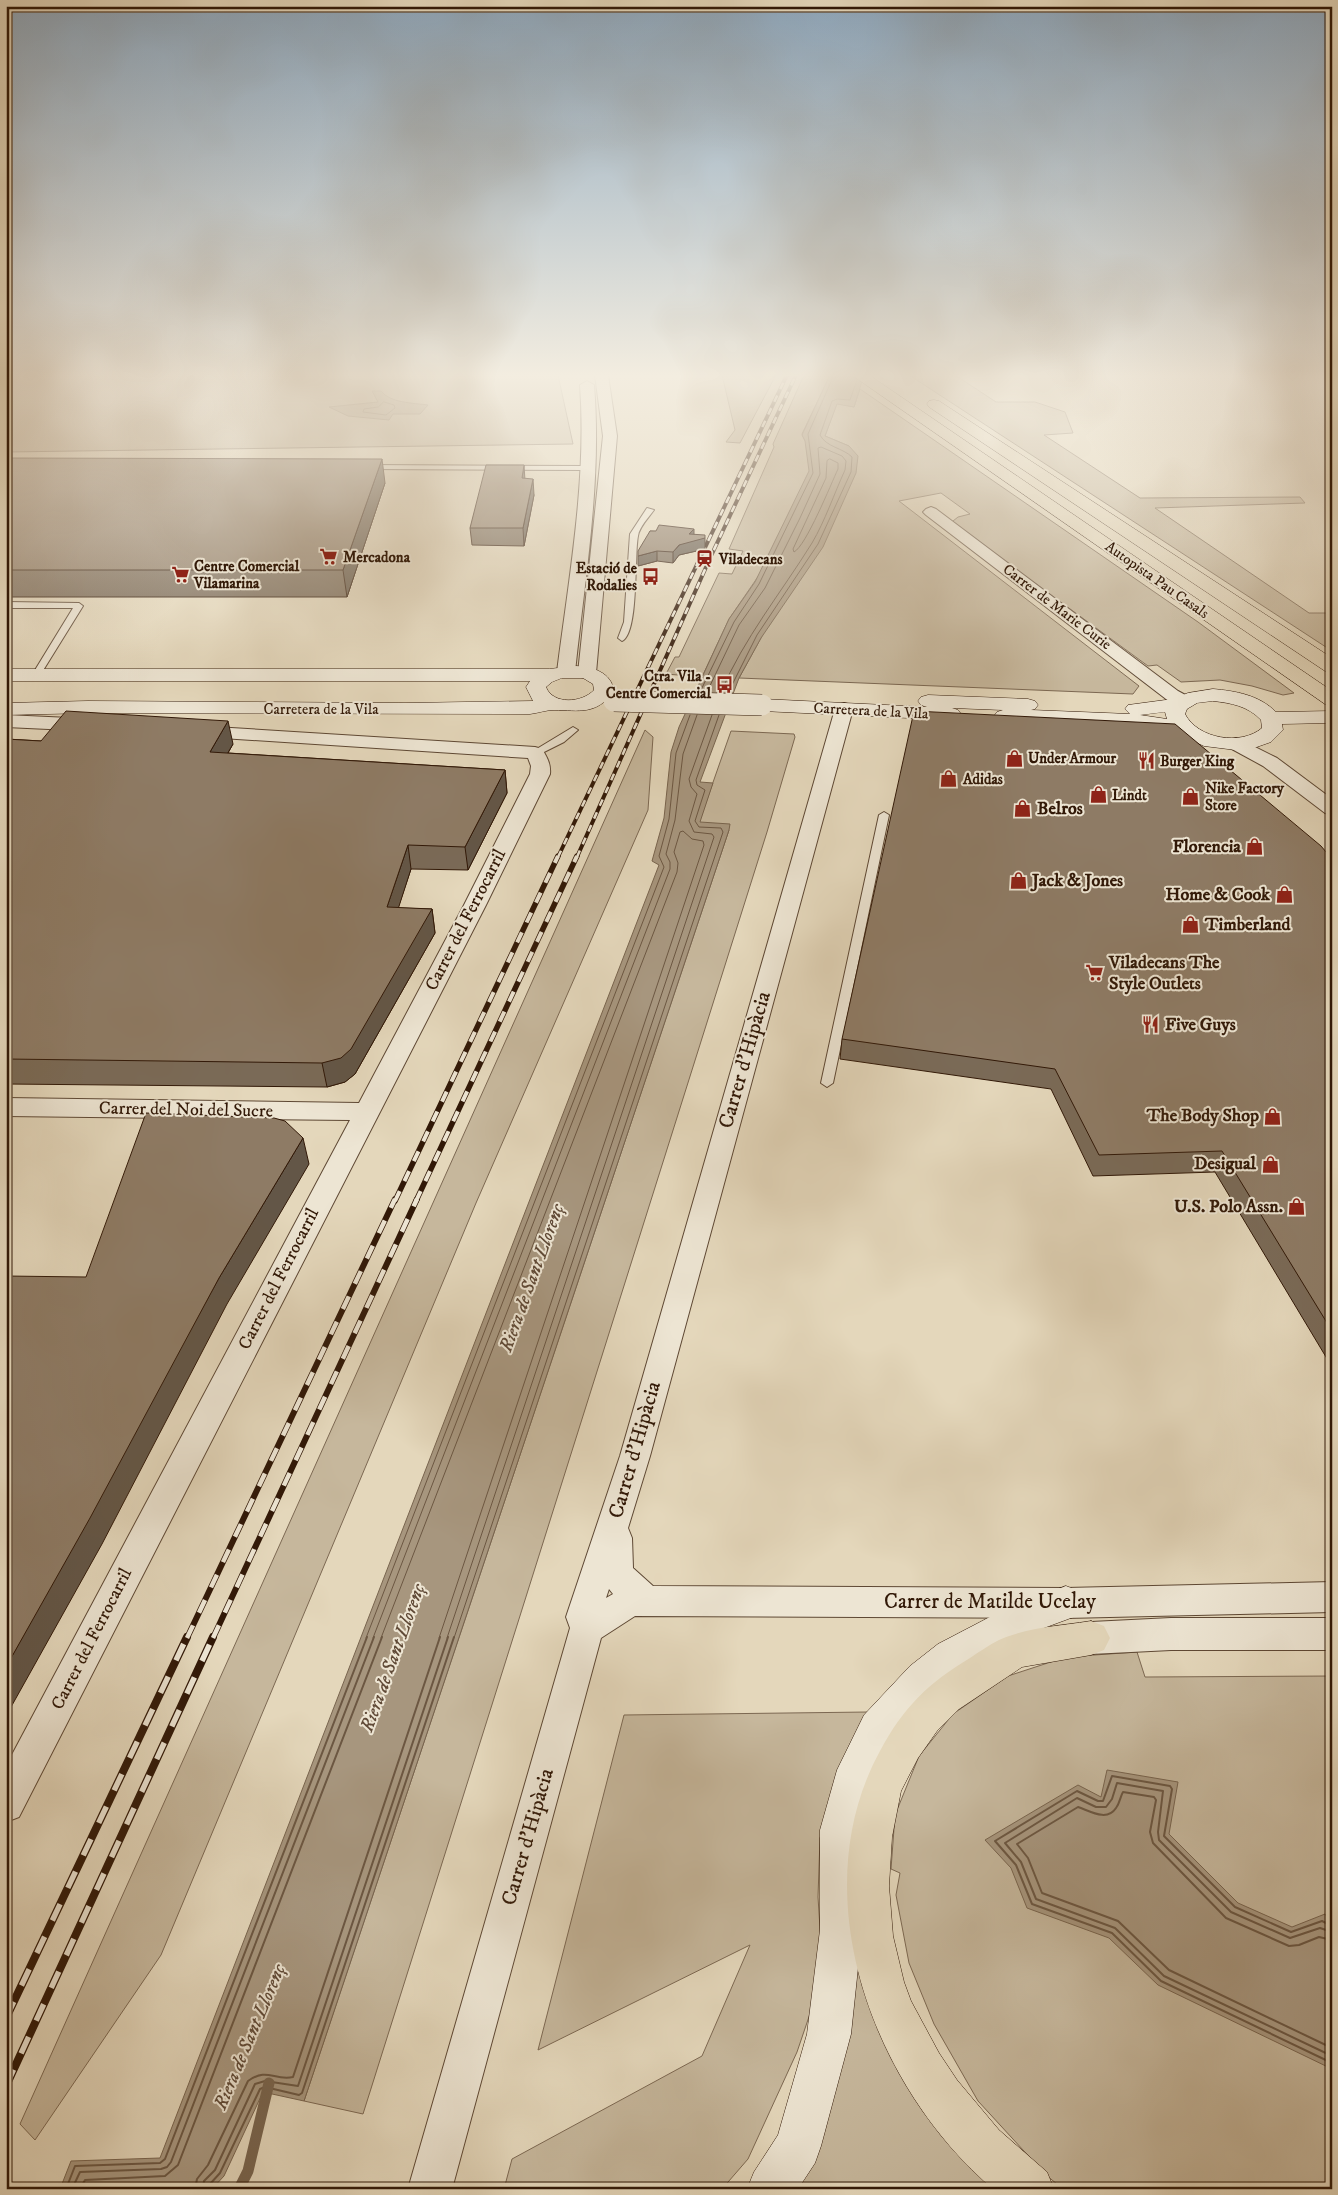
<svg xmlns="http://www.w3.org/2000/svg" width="1338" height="2195" font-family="'IM FELL DW Pica',serif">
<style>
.green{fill:#c6b79c;stroke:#7c6852}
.water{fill:#a7967e;stroke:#78644e}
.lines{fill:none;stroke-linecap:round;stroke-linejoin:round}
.shore-far1{stroke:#6c5742;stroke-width:1}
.shore{stroke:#6c5742;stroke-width:2}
.stream{stroke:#78644e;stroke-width:11}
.lane-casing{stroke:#5e4834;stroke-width:2}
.street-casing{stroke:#5e4834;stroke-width:2}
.secondary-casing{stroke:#311807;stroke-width:1}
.highway-casing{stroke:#311807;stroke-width:1}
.lane{fill:#ede5d3;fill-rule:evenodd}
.street{fill:#ede5d3;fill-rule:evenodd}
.secondary{fill:#ede5d3;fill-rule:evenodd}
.highway{fill:#e4d7bb;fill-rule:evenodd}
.rail-far3-casing{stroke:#311807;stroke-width:4}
.rail-far2-casing{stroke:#311807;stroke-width:5.5}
.rail-far1-casing{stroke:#311807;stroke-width:6}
.rail-casing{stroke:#311807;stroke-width:8}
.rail-far3{stroke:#ede5d3;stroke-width:2.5;stroke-dasharray:7;stroke-linecap:butt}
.rail-far2{stroke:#ede5d3;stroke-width:4;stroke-dasharray:11;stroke-linecap:butt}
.rail-far1{stroke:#ede5d3;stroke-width:4.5;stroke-dasharray:14;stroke-linecap:butt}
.rail{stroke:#ede5d3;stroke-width:5.5;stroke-dasharray:18;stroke-linecap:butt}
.secondary-bridge-casing{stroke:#311807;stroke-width:22;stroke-linecap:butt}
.secondary-bridge{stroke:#ede5d3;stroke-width:21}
.wall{fill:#7a6a57;stroke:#311807}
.shaded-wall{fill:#635647;stroke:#311807}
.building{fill:#8e7b65;stroke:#311807}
.labels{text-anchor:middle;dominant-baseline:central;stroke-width:4;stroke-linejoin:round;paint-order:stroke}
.far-poi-label{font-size:15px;font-weight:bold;fill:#311807;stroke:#ede5d3;text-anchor:start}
.far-street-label{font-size:15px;fill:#311807;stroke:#ede5d3}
.poi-label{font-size:18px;font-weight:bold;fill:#311807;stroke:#ede5d3;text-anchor:start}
.street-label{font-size:18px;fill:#311807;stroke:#ede5d3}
.water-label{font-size:19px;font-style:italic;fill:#604a37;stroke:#ede5d3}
.near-street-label{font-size:21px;fill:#311807;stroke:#ede5d3}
</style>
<rect width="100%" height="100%" fill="#e4d7bb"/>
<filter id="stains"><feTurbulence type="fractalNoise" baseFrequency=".004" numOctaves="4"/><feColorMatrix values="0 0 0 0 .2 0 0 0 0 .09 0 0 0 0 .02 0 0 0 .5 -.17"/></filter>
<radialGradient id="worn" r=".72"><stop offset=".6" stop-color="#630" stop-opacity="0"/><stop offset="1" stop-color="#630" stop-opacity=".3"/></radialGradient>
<path class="green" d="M6,375h552l15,69 -567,8z
M722,375h54l-36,68 -14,-1 9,-12z
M804,375h26l-28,59 18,31 -28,62 -63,92 -27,58 -36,-3 9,-17h4l40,-84 13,1 11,-23 -14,-2 45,-102 -1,-3z
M909,375h46l41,27h39l30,10 8,21 -29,2 96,63 160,-1 5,6 -150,5 154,105h23v38z
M860,389l338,233 96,71 -11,2 -31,-9 -32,-6 -39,2 -24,-17 -9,1 -194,-142 -1,-3 5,-4 12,-3 -29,-21 -42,8 240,185 -6,8 -394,-16 22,-40 88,-192 -24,-10 12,-33 17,4z
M645,730l8,7 -5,73 -172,393 -315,752 -126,185 -15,-16z
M731,731l63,3 1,3 -28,95 -404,1282 -59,-13 425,-1271 -32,-2z
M1137,1652l8,25 187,-1v513h-269l-17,-14 -68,-74 -44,-77 -25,-61 -13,-68 4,-22 -9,-4 4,-54 24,-59 34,-42 55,-38 58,-19z
M868,1712l-30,67 -18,59 -2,59 3,47 -7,58 -17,50 -49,107 -26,30h-218l8,-30 190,-103 48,-111 -212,105 86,-335z
M852,1915l153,274h-218z"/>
<path class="water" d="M830,375h34l-10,32 -17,-3 -12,32 24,10 9,10 -2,17 -33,74 -62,91 -22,40 -39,104 13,1 -13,39 30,2 -1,6 -425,1271 -41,-9 -39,84 -12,13h-152l11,-28 89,-3 499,-1293 -7,-4 12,-43 7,-66 8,-25 50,-108 26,-37 54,-111 -4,-30 -3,-6z
M372,391h9c9,12 32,12 47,14l-8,9h-27l-4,6 -41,-4 -19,-9 49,-5z
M1107,1770l71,12 -9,52 69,69 54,24 33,-13 7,10v145l-174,-84 -49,-47 -82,-30 -16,-40 -26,-28 93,-55 23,12z"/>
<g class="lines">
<path class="shore-far1" d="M384,402l10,3 1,3 -9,7 -23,-3 1,-3 14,-2z
M830,459l8,4v6c-7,15 -32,77 -44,83l-1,-3 33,-71 1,-17z
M700,692l34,-70 25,-38 54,-111 -5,-39 26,-59
M707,692l32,-67 26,-37 35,-70 20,-44 -2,-26 3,-1 21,9 4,5 -1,9c-11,24 -20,51 -33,73 -31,50 -68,95 -91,149
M728,693l29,-58 61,-91 33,-72 1,-15c-9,-9 -26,-10 -32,-22l12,-34 5,-2 13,1 7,-20
M366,1638l298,-771 -5,-11 10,-37 7,-66 14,-38
M373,1638l297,-769v-7l-4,-8 9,-34 8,-66 14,-39
M381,1638l296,-766 1,-9 -4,-11 6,-20 3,-1 9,8 11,2 1,4 -265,793
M447,1638l267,-801 -2,-3 -18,-2 -5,-11 8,-27 -6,-7 -2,-8 23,-64
M454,1638l269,-806 -2,-4 -22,-1 -4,-6 10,-31 -8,-5 -1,-5 23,-65"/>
<path class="shore" d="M1332,1926l-10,-5 -31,11 -56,-25 -71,-71 8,-47 -2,-3 -58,-10 -9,25h-5l-21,-10 -82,50 21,24 16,39 80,29 49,48 171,82
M1332,1932l-12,-4 -30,10 -59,-26 -72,-72 -1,-8 5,-41 -46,-8 -5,16 -6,8h-10l-19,-9 -72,45 16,19 15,37 79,29 49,48 168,80
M1332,1940l-13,-3 -20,8 -10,1 -63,-28 -73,-75 -3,-11 6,-32 -2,-3 -31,-5c-3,5 -3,11 -7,16 -9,14 -26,3 -38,-1l-61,37 11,14 14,35 76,28 51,49 163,78
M66,2189l9,-23 85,-3 5,-4 202,-522
M72,2189l8,-17 81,-3 6,-2 4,-5 203,-525
M80,2189l5,-9 80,-4 13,-11 204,-528
M195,2189l2,-10 11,-14 40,-84c19,-14 26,0 45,-4l147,-440
M203,2189l1,-8 11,-11 40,-86 10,-3 33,5 150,-449
M209,2189l1,-5 10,-11 40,-84 5,-2 34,8 3,-2 152,-456"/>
<path class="stream" d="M239,2189l9,-18 21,-88"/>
<defs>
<path id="lane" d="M364,465l223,1 4,2 -4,2 -220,-1h-3z
M647,508l7,2c-5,7 -15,17 -16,26 -4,19 1,98 -16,105l-4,-3 6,-16 6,-88z
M6,602l73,1 4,3 -44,71 -7,-2 41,-67h-67z
M573,727l5,3 -14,12 -26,13 -3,1 -5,-3z
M884,812l5,3 -56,268 -6,4 -6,-4 58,-268z"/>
<path id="street" d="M595,375h13l9,61 -21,237 -3,4 -6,1 -6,-1 -3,-4 25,-237z
M587,381l7,4c8,95 -9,192 -19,287l-3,4 -6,1 -6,-1 -3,-4c12,-95 30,-192 23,-287z
M931,507l5,2 242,182 11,6 3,4 -3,4c-9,2 -15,-1 -23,-6l-240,-184 -3,-3 3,-3z
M844,703l7,2 2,4 -203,747 -22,72 4,10 1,30 20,18 413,2 266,-6v30l-266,6 -431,-2 -34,22 -149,551h-44l162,-561 -4,-11 54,-161 215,-747 2,-4zM609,1589l4,5 -7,4z
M6,715l85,4 7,2 2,4 -2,4 -7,2 -85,-4z
M198,726l337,21 7,2c5,8 9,15 8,25l-64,131 -467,912 -13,5v-56l344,-646 -344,-4v-18l353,5 105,-198 66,-131 1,-8 -3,-8 -337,-22 -2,-4 2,-4z
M1237,738l40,20 55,41v16l-7,-2 -62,-47 -33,-18 -3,-4 3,-4z
M1171,1618h161v32h-161l-80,4 -12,-5 -5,-11 5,-11 12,-5z"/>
<path id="secondary" d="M576,666c17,1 35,6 38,25 -18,25 -35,19 -60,19 -8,0 -16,3 -24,4l-442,-1 -82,2v-12l82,-2 317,2 128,-2 -7,-14 4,-6h-524v-12h543zM562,678h21l10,6 1,6c-12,13 -41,15 -48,-3l6,-5z
M1213,689c23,2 46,6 63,23l56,-1v12l-50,1 1,6 -12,12 -20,7 -15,1 -32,-4 -25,-12 -39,-7 -143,-7 -3,-4 3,-4 6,-2 -51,-2 6,2 3,4 -3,4 -7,2 -189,-9 -7,-2 -3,-4 3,-4 7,-2 165,8 -6,-2 -3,-4 3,-4 7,-2 100,4 7,2 3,4 -3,4 -4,1 99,4 -5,-5 3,-4 45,-6 15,-6zM1213,701c18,2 35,5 48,19l1,8c-21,18 -64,11 -77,-14l2,-5 10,-6zM1165,712l2,7 -27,-4z
M1066,1586l13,5 5,12 -5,12 -46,17 -69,38 -26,22 -46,49 -16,33 -16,56 2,100 -11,104 -30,112 -6,17 -17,26h-51l7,-17 24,-37 29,-101 13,-104v-100l17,-60 27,-55 46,-49 28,-22 69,-36z"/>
<path id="highway" d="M852,375h17l463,316v15l-7,-2z
M934,400l5,1 393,257v15l-7,-2 -396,-264 -2,-3 2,-3z
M1091,1621l13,5 6,12 -6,12 -13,5 -69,12 -63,42 -22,22 -19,27 -17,33 -9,46 -3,49 4,50 11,46 7,19 28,52 18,27 42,50 48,42 7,17h-61c-119,-101 -192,-294 -113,-438 23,-43 48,-68 90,-93 9,-6 19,-13 29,-18 29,-13 61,-14 92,-19z"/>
</defs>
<use href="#lane" class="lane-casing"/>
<use href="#street" class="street-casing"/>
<use href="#secondary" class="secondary-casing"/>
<use href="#highway" class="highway-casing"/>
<use href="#lane" class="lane"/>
<use href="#street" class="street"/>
<use href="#secondary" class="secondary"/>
<use href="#highway" class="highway"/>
<defs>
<path id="rail-far3" d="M558,857l229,-482
M577,857l134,-301 85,-181"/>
<path id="rail-far2" d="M395,1201l163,-345
M416,1201l161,-345"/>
<path id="rail-far1" d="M187,1638l208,-439
M213,1638l204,-439"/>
<path id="rail" d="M6,2018l181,-381
M6,2086l207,-449"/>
</defs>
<use href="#rail-far3" class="rail-far3-casing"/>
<use href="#rail-far2" class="rail-far2-casing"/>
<use href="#rail-far1" class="rail-far1-casing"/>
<use href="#rail" class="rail-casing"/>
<use href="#rail-far3" class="rail-far3"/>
<use href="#rail-far2" class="rail-far2"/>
<use href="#rail-far1" class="rail-far1"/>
<use href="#rail" class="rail"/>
<defs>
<path id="secondary-bridge" d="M614,701l148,4"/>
</defs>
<use href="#secondary-bridge" class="secondary-bridge-casing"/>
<use href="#secondary-bridge" class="secondary-bridge"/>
</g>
<path class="wall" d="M6,458l379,25 -38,114h-341z
M525,479l9,16 -10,51 -52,-1 -2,-17z
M650,531l44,3 11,15 -26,6 -6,8 -16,-2 -19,5z
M6,739l35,2 192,3 -5,9 277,17 2,23 -39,77 -57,-1 -13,39 34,1 3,24 -80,141 -10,8 -18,5 -321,-3z
M1332,859v508l-117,-195 -122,4 -42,-87 -211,-30 2,-20z"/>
<path class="shaded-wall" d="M382,459l3,24 -38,114 -4,-27z
M524,465l1,16 -3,-3z
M533,479l1,16 -10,51 -1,-18z
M694,529v10l11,-1v11l-26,6 -6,8v-11z
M657,551v10l-19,5v-10z
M228,721l5,23 -18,31 -5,-23z
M505,770l2,23 -39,77 -3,-23z
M408,845l3,24 -20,62 -4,-24z
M432,909l3,24 -80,141 -10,8 -18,5 -5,-24z
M303,1138l6,26 -82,140 -125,240 -96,172v-49l213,-389z"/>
<path class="building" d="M6,458l376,1 -39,111h-337z
M486,465h38l-2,13 11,1 -10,49h-53z
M659,525l35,4 -5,5 16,1v3l-26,7 -6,7 -16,-1 -19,5v-5l12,-20h6z
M66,711l162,10 -18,31 295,18 -40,77 -57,-2 -21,62 45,2 -81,140 -10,9 -19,5 -316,-4v-320l35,2z
M914,711l261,13 146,122 11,13v472l-110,-180 -123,4 -44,-86 -213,-30z
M146,1113l128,5 11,3 18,17 -84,140 -129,240 -84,149v-391l80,1z"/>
<linearGradient id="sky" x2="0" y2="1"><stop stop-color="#8ea8be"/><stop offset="0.55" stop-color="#f3ede0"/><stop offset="1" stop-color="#f3ede0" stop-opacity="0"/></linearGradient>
<rect width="1338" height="683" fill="url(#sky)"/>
<defs>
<symbol id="supermarket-bare" viewBox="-9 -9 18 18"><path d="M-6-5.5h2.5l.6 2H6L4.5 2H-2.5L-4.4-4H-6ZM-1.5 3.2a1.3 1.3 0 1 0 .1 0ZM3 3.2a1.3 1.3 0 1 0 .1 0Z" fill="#8f2418" stroke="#ede5d3" stroke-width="2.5" paint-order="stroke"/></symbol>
<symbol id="station-bare" viewBox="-9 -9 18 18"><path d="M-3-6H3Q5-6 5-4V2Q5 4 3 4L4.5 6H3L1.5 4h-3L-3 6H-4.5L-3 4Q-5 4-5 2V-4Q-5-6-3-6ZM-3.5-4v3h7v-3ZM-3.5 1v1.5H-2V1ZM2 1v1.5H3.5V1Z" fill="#8f2418" stroke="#ede5d3" stroke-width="2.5" paint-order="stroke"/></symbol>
<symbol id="bus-bare" viewBox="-9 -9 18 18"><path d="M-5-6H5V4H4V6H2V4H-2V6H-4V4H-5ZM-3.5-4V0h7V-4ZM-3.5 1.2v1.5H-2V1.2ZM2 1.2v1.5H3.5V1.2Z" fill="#8f2418" stroke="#ede5d3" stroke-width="2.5" paint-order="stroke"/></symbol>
<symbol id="shop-bare" viewBox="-9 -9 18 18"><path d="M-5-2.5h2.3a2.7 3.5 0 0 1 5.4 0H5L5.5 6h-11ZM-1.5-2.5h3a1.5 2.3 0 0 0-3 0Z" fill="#8f2418" stroke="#ede5d3" stroke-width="2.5" paint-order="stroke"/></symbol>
<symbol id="restaurant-bare" viewBox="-9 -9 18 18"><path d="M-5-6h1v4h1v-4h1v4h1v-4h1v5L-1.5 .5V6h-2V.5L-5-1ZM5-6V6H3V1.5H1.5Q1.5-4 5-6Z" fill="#8f2418" stroke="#ede5d3" stroke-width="2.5" paint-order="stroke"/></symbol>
</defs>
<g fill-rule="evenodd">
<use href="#supermarket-bare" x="316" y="544" width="25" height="25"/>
<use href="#station-bare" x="692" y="546" width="25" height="25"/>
<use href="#supermarket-bare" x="168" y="562" width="25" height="25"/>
<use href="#bus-bare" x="638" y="564" width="25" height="25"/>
<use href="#bus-bare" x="712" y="672" width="25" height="25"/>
<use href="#shop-bare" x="1002" y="746" width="25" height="25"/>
<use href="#restaurant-bare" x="1134" y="748" width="25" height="25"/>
<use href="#shop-bare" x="936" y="766" width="25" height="25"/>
<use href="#shop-bare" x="1086" y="782" width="25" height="25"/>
<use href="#shop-bare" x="1178" y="784" width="25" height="25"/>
<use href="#shop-bare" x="1010" y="796" width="25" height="25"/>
<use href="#shop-bare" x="1242" y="834" width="25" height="25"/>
<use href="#shop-bare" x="1006" y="868" width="25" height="25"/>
<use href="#shop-bare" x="1272" y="882" width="25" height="25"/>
<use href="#shop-bare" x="1178" y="912" width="25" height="25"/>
<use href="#supermarket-bare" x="1082" y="960" width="25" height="25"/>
<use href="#restaurant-bare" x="1138" y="1012" width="25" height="25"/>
<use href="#shop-bare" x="1260" y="1104" width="25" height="25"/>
<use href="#shop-bare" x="1258" y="1152" width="25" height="25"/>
<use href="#shop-bare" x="1284" y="1194" width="25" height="25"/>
</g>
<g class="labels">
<g class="far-poi-label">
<text x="343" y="557">Mercadona</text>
<text x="719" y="559">Viladecans</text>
<text x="194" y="566">Centre Comercial<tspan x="194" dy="17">Vilamarina</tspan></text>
<text x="637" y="568" text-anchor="end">Estació de<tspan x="637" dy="17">Rodalies</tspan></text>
<text x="711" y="676" text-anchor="end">Ctra. Vila -<tspan x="711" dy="17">Centre Comercial</tspan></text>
<text x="1028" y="758">Under Armour</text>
<text x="1160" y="761">Burger King</text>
<text x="963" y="779">Adidas</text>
<text x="1205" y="788">Nike Factory<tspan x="1205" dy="17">Store</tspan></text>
<text x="1112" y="795">Lindt</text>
</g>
<g class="far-street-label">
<text transform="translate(1157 580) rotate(35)">Autopista Pau Casals</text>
<text transform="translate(1057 607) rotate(37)">Carrer de Marie Curie</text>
<text x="321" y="709">Carretera de la Vila</text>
<text transform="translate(871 711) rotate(3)">Carretera de la Vila</text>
</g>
<g class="poi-label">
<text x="1037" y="809">Belros</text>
<text x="1241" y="847" text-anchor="end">Florencia</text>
<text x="1032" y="881">Jack &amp; Jones</text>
<text x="1270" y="895" text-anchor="end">Home &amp; Cook</text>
<text x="1205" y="925">Timberland</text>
<text x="1109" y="963">Viladecans The<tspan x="1109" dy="21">Style Outlets</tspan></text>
<text x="1165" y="1025">Five Guys</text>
<text x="1259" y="1116" text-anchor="end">The Body Shop</text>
<text x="1256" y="1164" text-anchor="end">Desigual</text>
<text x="1283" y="1207" text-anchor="end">U.S. Polo Assn.</text>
</g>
<g class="street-label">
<text transform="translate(466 920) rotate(-63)">Carrer del Ferrocarril</text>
<text transform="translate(186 1110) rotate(1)">Carrer del Noi del Sucre</text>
<text transform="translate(279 1279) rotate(-63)">Carrer del Ferrocarril</text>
<text transform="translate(92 1639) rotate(-63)">Carrer del Ferrocarril</text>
</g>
<g class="water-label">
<text transform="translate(532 1278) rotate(-70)">Riera de Sant Llorenç</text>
<text transform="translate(393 1658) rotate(-70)">Riera de Sant Llorenç</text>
<text transform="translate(250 2037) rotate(-67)">Riera de Sant Llorenç</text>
</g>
<g class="near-street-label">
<text transform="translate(745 1060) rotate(-74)">Carrer d'Hipàcia</text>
<text transform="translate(635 1450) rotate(-74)">Carrer d'Hipàcia</text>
<text x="990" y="1602">Carrer de Matilde Ucelay</text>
<text transform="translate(528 1837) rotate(-74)">Carrer d'Hipàcia</text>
</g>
</g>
<rect width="1338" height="2195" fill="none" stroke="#e4d7bb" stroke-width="25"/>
<rect x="8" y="8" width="1323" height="2180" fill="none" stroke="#311807" stroke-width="2.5"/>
<rect x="12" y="12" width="1313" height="2170" fill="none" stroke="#311807"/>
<rect width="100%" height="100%" filter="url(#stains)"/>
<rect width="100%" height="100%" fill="url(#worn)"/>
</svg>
